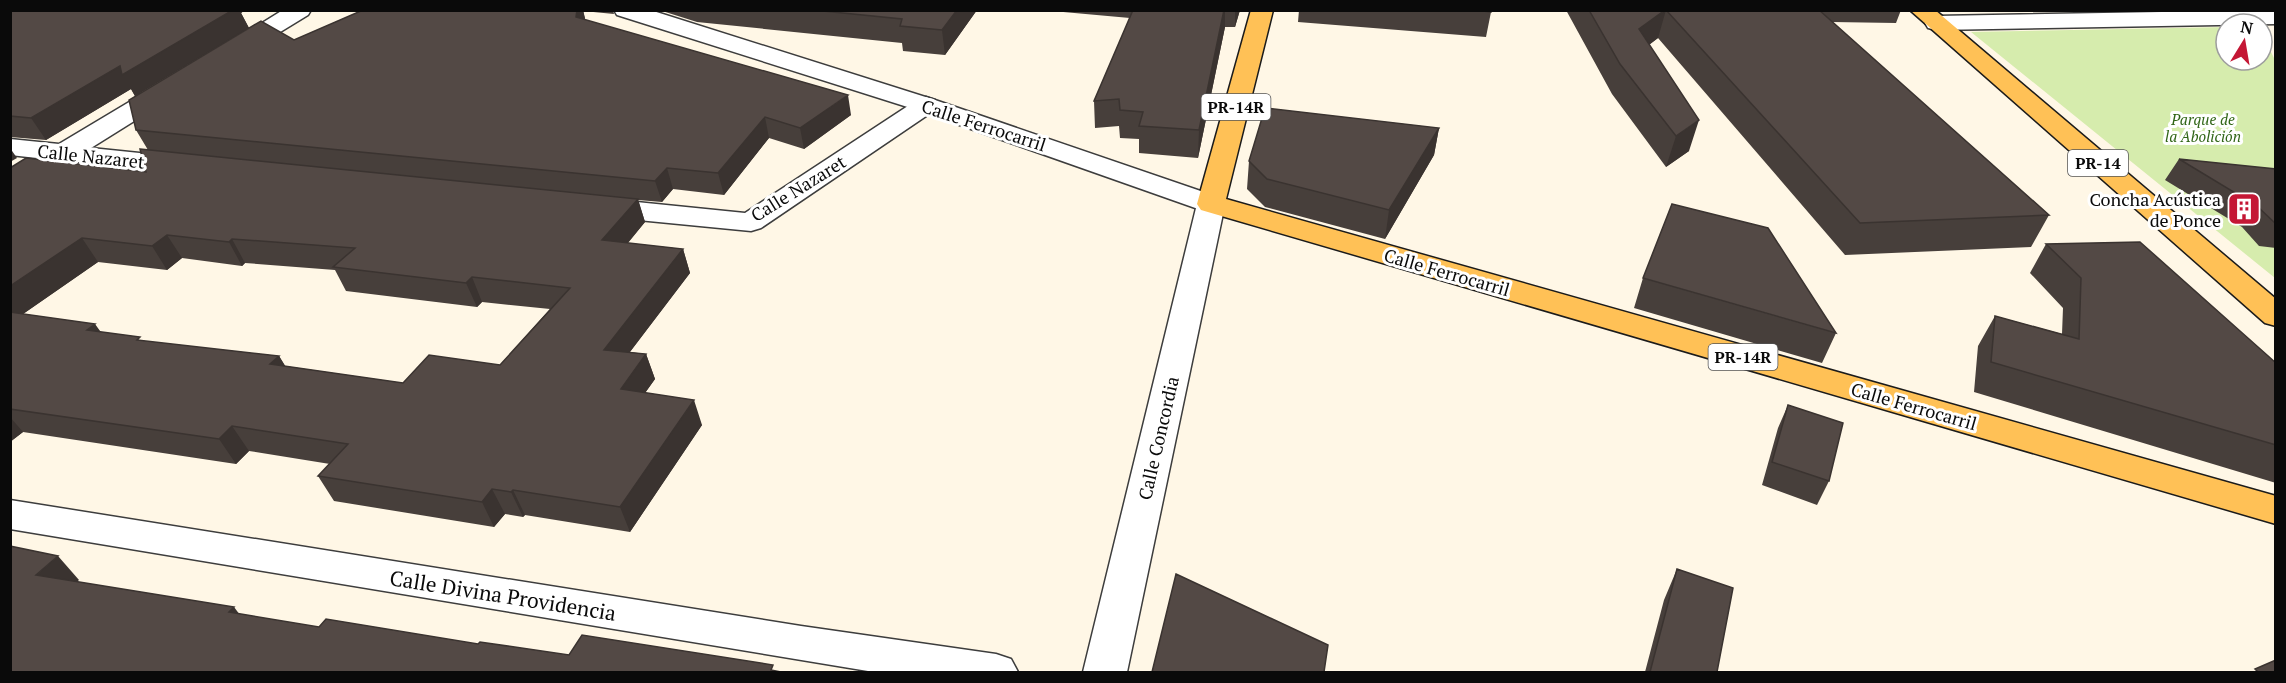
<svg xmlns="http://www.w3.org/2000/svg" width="2286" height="683" font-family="'PT Serif',serif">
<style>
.green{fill:#d6ecad}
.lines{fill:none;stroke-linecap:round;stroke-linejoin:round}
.minor-casing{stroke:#3d3d3d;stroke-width:3}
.tertiary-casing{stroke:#3d3d3d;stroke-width:3}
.primary-casing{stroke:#1b1b1b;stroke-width:3}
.minor{fill:#fff;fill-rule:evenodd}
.tertiary{fill:#fff;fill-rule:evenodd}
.primary{fill:#ffc156;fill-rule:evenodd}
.wall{fill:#473f3b;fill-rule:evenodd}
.shaded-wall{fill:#3a3330}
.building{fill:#534945;stroke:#3a3330;stroke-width:1.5}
.labels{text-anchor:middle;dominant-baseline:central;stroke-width:6;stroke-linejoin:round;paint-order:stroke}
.far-park-label{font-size:15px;font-style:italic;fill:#306516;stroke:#fff}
.shield{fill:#fff;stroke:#545454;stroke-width:1.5}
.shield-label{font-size:16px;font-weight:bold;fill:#0a0a0a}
.street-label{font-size:18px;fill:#0a0a0a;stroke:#fff}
.poi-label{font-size:18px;fill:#0a0a0a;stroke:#fff;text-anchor:end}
.near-street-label{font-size:21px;fill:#0a0a0a;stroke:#fff}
</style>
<rect width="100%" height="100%" fill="#fff7e6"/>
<path class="green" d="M2226,27v33h36v-26l13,26v218l-304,-246z"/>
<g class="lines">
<defs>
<path id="minor" d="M283,10h28l-3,5 -67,41 -8,2 -8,-2 -4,-5 4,-5z
M2276,10v14l-340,6 -8,-2 -3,-5 3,-5 8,-2z
M170,81l9,2 3,5 -3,5 -88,55 97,10 10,2 4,6 -4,6 -10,2 -119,-13 -49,31 -10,2v-20l27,-16 -27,-3v-16l49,5 102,-61z
M926,97l9,3 4,5 -4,5 -174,118 -10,3 -154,-15 -10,-3 -4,-6 4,-6 10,-3 148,15 172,-113z
M1211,195l10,3 4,6 -98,468h-44l114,-468 4,-6z
M10,500l791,126 195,28 15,5 7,13h-144l-864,-143z"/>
<path id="tertiary" d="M614,10h36l285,90 286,98 4,6 -4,6 -10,3 -10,-3 -284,-100 -300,-95z"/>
<path id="primary" d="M1251,10h22l-47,189 1050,297v28l-1075,-314 -4,-6z
M1910,10h25l341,289v27l-11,-3z"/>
</defs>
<use href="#minor" class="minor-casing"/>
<use href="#tertiary" class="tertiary-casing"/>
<use href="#primary" class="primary-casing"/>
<use href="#minor" class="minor"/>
<use href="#tertiary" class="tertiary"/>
<use href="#primary" class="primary"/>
</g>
<path class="wall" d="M10,10h235l-4,3 8,15 -109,65 154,-53 69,-30h220l2,10 266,95 -47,34 -35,-11 -45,57 -51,-6 -11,13 -24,-2 7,22 -17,21 55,6 7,24 -60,79 16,2 9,25 -10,14 57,32 -72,107 -105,-17 -2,2 -18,-3 -11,13 -160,-26 -16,-25 12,-12 -81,-13 -13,13 -213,-32 -13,10v-274l136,4 2,-22 -12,-20 -1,-34 -4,-7 -85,51 -36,-3zM182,258l60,8 3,-3 90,7 11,21 131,16 5,-5 68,7 -50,56 -97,18 -118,-17 -6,-10 -137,-15 -41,-9 -78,-18 75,-52 69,8z
M583,10h30l1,4 -31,-3z
M659,10h318l-32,45 -42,-4 -1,-8 -205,-21z
M1041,10h199l-5,17h-10l-27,131 -59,-5v-14l-19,-1 -1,-12 -24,2 -1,-27 36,-83z
M1299,10h192v2l-5,25 -188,-15z
M1566,10h335l-5,13 -64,-1 217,193 -18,32 -186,8 -187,-217 -9,7 40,106 -23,16 -54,-73z
M1439,128l-5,27 -49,84 -120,-32 -18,-18 2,-28z
M2179,159l97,10v79l-17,-2 -17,-19 -77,-47z
M2046,244l230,119v120l-302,-91 4,-46 17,-30 67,18 1,-26 -33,-35z
M1643,278l193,55 -14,30 -188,-55z
M1788,405l41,76 -12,24 -55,-20 16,-57z
M1677,569l40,103h-72l19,-72z"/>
<path class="shaded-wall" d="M228,10h17l-4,3 8,15 -114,68 -4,-7 -85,51 -15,-22 89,-52z
M577,10h6l2,8 -3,18 -6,-19z
M957,10h20l-32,45 -3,-25z
M1224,10h1v17l-27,131 1,-28z
M1235,10h5l-5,17z
M1666,10l-8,28 -27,20 8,-29z
M848,95l3,20 -47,34 -4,-21z
M765,117l4,21 -45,57 -6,-22z
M1699,120l-10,31 -23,16 10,-31z
M1439,128l-5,27 -49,84 4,-29z
M10,148l7,10 -7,4z
M667,168l6,21 -11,13 -7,-21z
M638,199l7,23 -35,42 -8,-24z
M167,235l15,23 -15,12 -15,-24z
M82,238l16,24 -88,61v-37z
M232,239l13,24 -3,3 -13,-24z
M683,249l7,24 -77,101 -9,-24z
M472,277l10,25 -5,5 -11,-24z
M95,324l18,25 -26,-19z
M646,354l9,25 -25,35 -9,-25z
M279,356l15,24 -24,-16z
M694,400l8,25 -72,107 -10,-25z
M10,417l13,15 -13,10z
M232,426l17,25 -13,13 -17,-25z
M492,489l13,25 -11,13 -12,-25z
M513,490l12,25 -2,2 -12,-25z
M58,556l21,24 -21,19 -22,-24z
M234,607l18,24 -23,-19z"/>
<path class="building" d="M10,10h223l-111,65 -2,-9 -89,52 -21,-2z
M363,10h214l-1,7 272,78 -48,33 -35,-11 -47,56 -51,-5 -12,13 -519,-51 -7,-30 132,-79 33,19z
M813,10h144l-15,20 -42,-4 2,-7z
M1133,10h91l-25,120 -60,-4 4,-14 -23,-2 -1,-11 -25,2z
M1472,10h19v2z
M1589,10h76l-26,19 60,91 -23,16 -56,-72z
M1666,10h153l230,205 -189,8z
M1265,108l174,20 -50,82 -122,-31 -18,-18z
M140,149l498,50 -36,41 81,9 -79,101 42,4 -25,35 73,11 -74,107 -107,-17 -2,2 -19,-3 -10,13 -164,-26 30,-32 -116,-18 -13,13 -209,-30v-97l85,12 -8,6 53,7 -3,3 142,16 -9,8 133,19 26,-28 71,10 70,-77 -98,-11 -6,6 -133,-16 22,-19 -123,-9 -3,3 -62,-7 -15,11 -70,-8 -72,48v-118l16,-10 120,14z
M2179,159l97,10v55l-19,-18z
M1672,204l96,24 68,105 -193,-55z
M2140,242l136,121v82l-285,-83 4,-46 84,23 2,-61 -35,-34z
M1788,405l55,18 -14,58 -57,-19z
M10,546l48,10 -22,19 198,32 -5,5 90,15 7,-8 152,25 2,-2 89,13 13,-20 191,30 -2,5 10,2h-771z
M1677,569l56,19 -16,84h-67z
M1176,574l152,71 -4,27h-172z
M2276,660v12h-18l-3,-3z"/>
<defs>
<symbol id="building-square" viewBox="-11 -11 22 22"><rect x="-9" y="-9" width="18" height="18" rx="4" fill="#c41735" stroke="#fff"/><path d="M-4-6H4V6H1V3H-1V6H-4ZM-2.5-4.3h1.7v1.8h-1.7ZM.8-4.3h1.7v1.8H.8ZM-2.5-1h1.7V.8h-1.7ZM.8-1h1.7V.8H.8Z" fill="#fff"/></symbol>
</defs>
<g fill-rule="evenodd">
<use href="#building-square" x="2225" y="190" width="38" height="38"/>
</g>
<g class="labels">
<g class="far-park-label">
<text x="2203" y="119">Parque de<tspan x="2203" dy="17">la Abolición</tspan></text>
</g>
<g class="shield">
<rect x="1201.5" y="94" width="69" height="26" rx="4.5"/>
<rect x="2068" y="150" width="60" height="26" rx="4.5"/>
<rect x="1708.5" y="344" width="69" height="26" rx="4.5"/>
</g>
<g class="shield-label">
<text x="1236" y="107">PR-14R</text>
<text x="2098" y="163">PR-14</text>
<text x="1743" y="357">PR-14R</text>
</g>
<g class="street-label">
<text transform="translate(984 125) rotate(18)">Calle Ferrocarril</text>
<text transform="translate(91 156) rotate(6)">Calle Nazaret</text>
<text transform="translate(798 188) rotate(-32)">Calle Nazaret</text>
<text transform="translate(1447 272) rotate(16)">Calle Ferrocarril</text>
<text transform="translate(1914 406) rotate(16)">Calle Ferrocarril</text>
<text transform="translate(1158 438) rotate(-77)">Calle Concordia</text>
</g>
<g class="poi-label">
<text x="2221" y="199">Concha Acústica<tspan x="2221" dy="21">de Ponce</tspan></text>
</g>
<g class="near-street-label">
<text transform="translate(503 595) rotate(9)">Calle Divina Providencia</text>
</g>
</g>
<rect width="2286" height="683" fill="none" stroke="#0a0a0a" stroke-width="24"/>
<g transform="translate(2244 42) rotate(11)"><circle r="28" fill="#ffffff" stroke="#9d9d9d" stroke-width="1.5"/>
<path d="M0-4.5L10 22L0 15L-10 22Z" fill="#c41735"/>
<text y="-9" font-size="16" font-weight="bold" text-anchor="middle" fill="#0a0a0a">N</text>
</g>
</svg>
